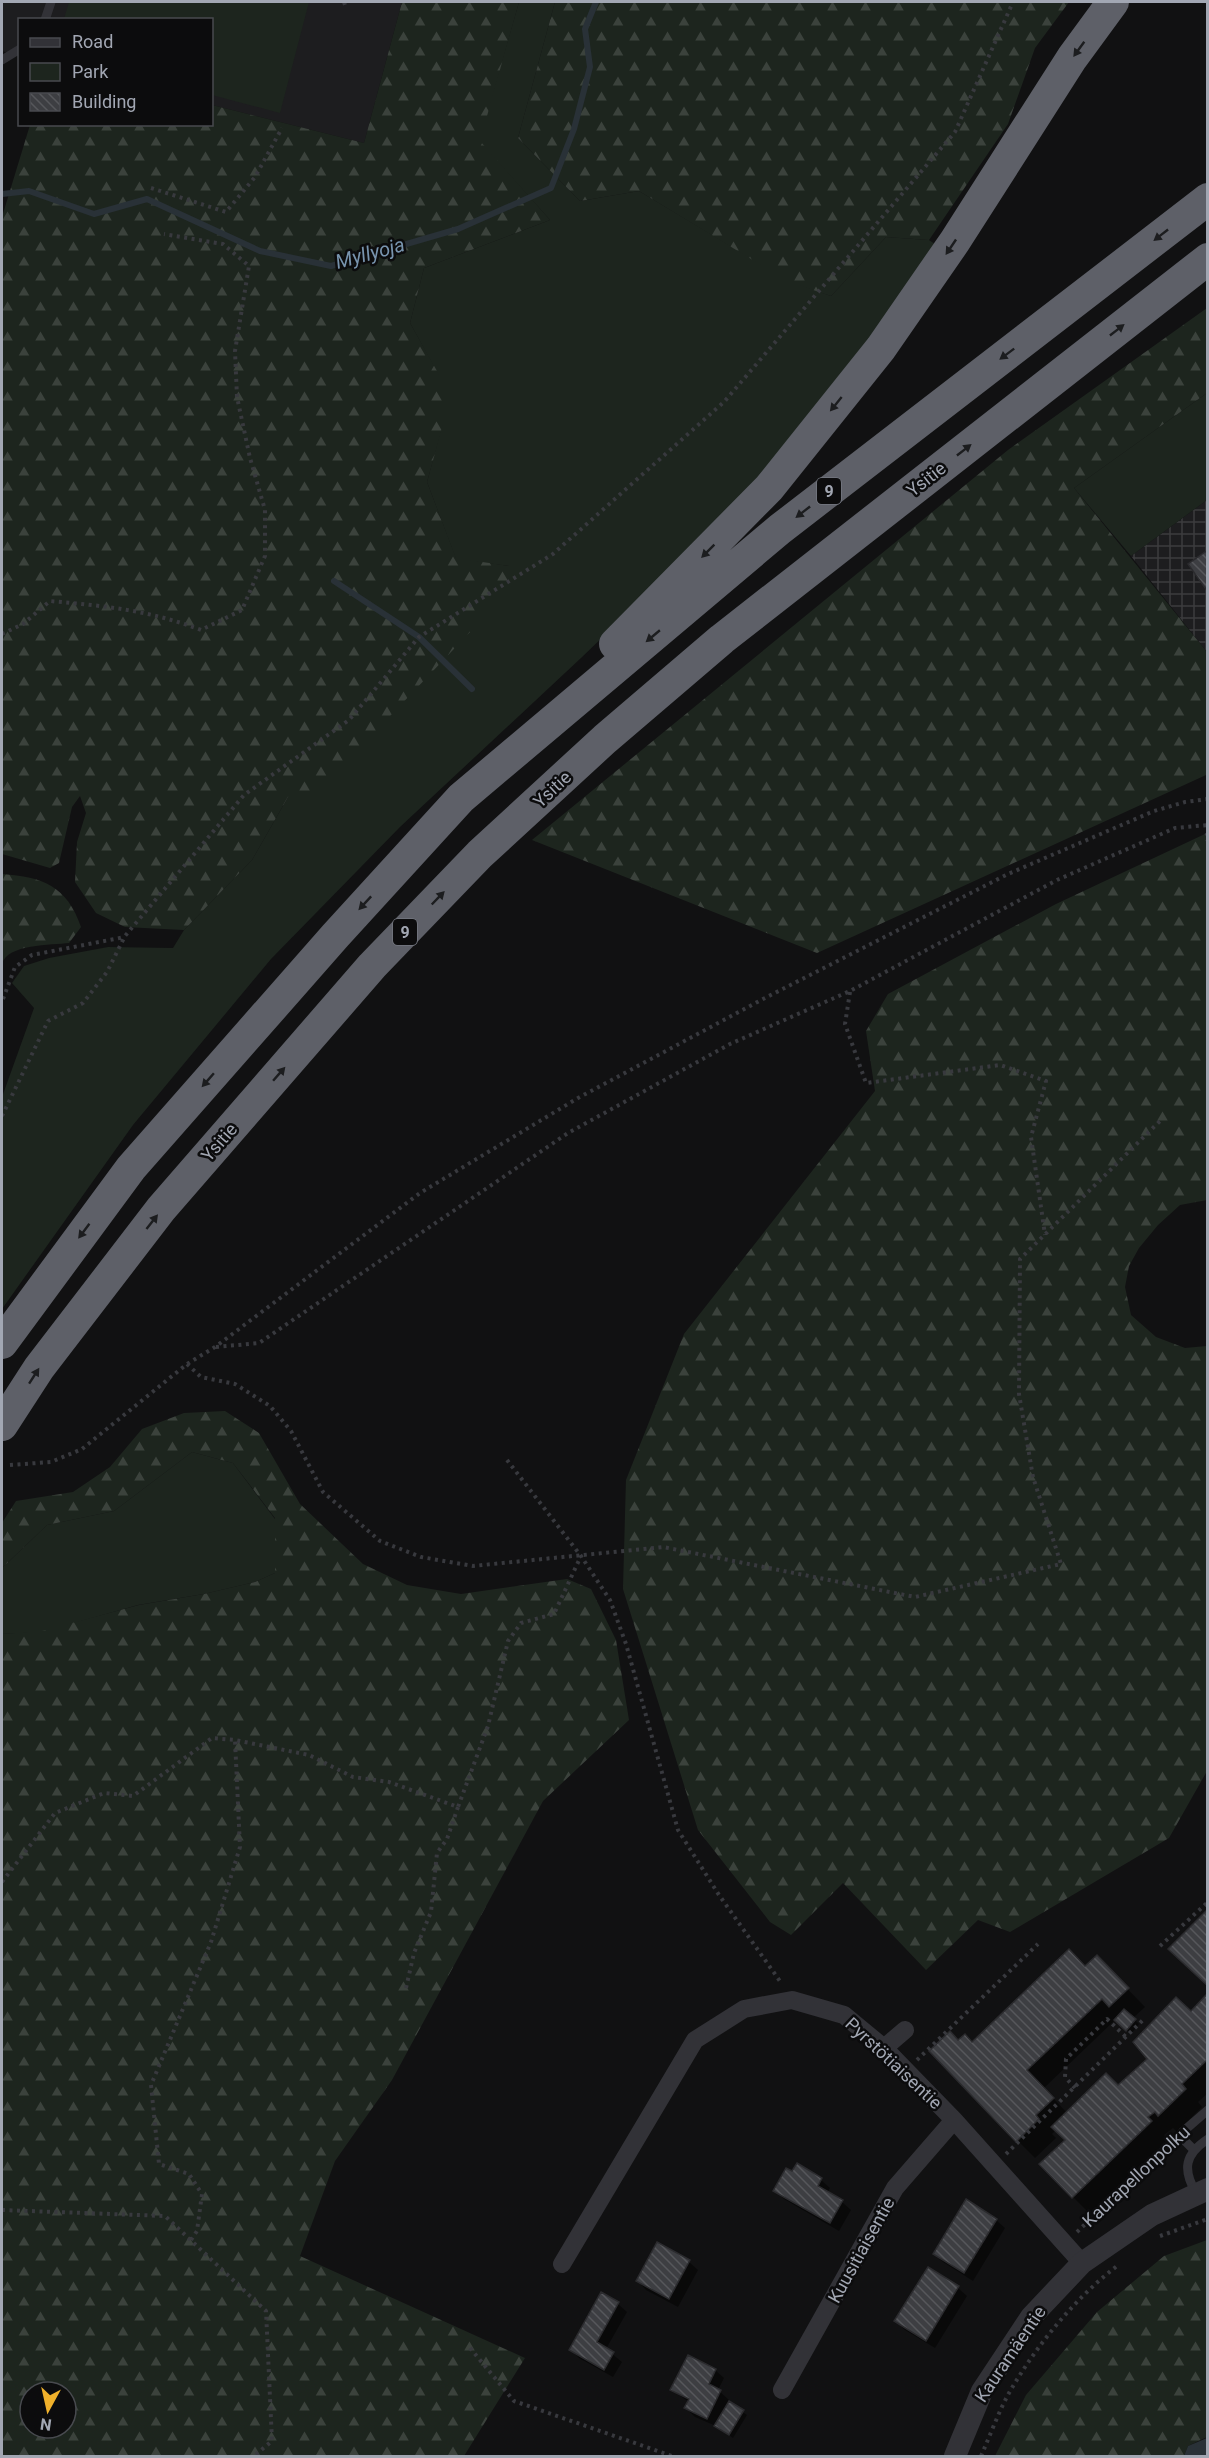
<svg xmlns="http://www.w3.org/2000/svg" width="1209" height="2458" font-family="Roboto,sans-serif">
<style>
.built{fill:#1d1d1f}
.industrial{fill:url(#industrial-grid)}
.green{fill:#1d251e}
.forest{fill:url(#forest-firs);fill-rule:evenodd}
.water{fill:#293137}
.shadow{fill:#0007}
.lines{fill:none;stroke-linecap:round;stroke-linejoin:round}
.stream{stroke:#293137;stroke-width:6}
.building{fill:url(#building-back-hatch);stroke:#2b2b2e;stroke-width:1.5}
.path{stroke:#38393e;stroke-width:4;stroke-dasharray:3 4.5;stroke-linecap:butt}
.service{stroke:#323237;stroke-width:9}
.minor{stroke:#323237;stroke-width:18}
.tertiary{stroke:#323237;stroke-width:22}
.motorway{stroke:#5e6068;stroke-width:32}
.oneway{fill:#1c1d1f}
.labels{text-anchor:middle;dominant-baseline:central;stroke-width:5;stroke-linejoin:round;paint-order:stroke}
.shield{fill:#0c0c0d;stroke:#757881;stroke-width:1.5}
.shield-label{font-size:16px;font-weight:bold;fill:#a2a7b3}
.street-label{font-size:18px;fill:#a2a7b3;stroke:#0c0c0d}
.water-label{font-size:20px;font-style:italic;fill:#7894ae;stroke:#0c0c0d}
</style>
<defs>
<pattern id="industrial-grid" width="8" height="8" patternUnits="userSpaceOnUse" patternTransform="scale(1.5)"><rect width="8" height="8" fill="#1d1d1f"/><path d="M0 4h8M4 0v8" fill="none" stroke="#3b3b3d"/></pattern>
<pattern id="forest-firs" width="22" height="20" patternUnits="userSpaceOnUse" patternTransform="scale(1.5)"><rect width="22" height="20" fill="#1d251e"/><path d="M5 1l3.5 6h-7zM16 11l3.5 6h-7z" fill="#3b423c"/></pattern>
<pattern id="building-back-hatch" width="6" height="6" patternUnits="userSpaceOnUse" patternTransform="scale(1.5)"><rect width="6" height="6" fill="#3d3e42"/><path d="M-1 5l2 2M0 0l6 6M5-1l2 2" fill="none" stroke="#56575b"/></pattern>
</defs>
<rect width="100%" height="100%" fill="#111112"/>
<path class="built" d="M2,2h400l-38,141 -152,-38v-85h-192l-1,36 -17,-5z"/>
<path class="industrial" d="M1207,500v152l-76,-96z"/>
<path class="green" d="M69,2h240l-29,111 -68,-18v-75l-148,-1z
M519,2h36l-37,136 62,63 59,-10 150,90 42,15 55,-59 43,3 9,6 -140,189 -83,94 -134,129 -181,169 -129,132 -138,166 -131,184v-212l32,-89 -22,-25 12,-17 25,-8 59,-11 65,1 11,-18 68,-70 36,-63 221,-231 -53,-7 -29,-77 23,-86 -40,-73 14,-55 126,-48 -71,-79z
M1207,393v107l-76,56 -57,-68z
M192,1452l41,11 42,56v54l-20,9 -51,12 -66,11 -96,27 -40,2v-66l45,-43 67,-14z"/>
<path class="forest" d="M402,2h117l-39,139 70,79 -126,48 -14,55 41,73 -24,86 29,76 53,8 1,24 -196,206 -26,1 -36,63 -68,70 -59,-3 -29,-14 -21,-31 2,-40 9,-29 -6,-17 -8,11 -13,56 -9,5 -48,-14v-637l28,-92 182,-1v-19l152,38z
M555,2h514l-34,46 -27,76 -79,116 -43,-3 -55,59 -42,-14 -150,-91 -59,10 -62,-63z
M1207,308v85l-133,95 133,164 -1,123 -389,178 -285,-113 476,-390z
M1205,834l3,1 -1,365 -27,5 -22,20 -19,23 -10,18 -4,21 6,28 25,22 29,11 22,-2v425l-38,67 -159,94 -32,-12 -52,50 -83,-87 -52,52 -21,-13 -72,-92 -75,-241 3,-109 58,-146 191,-243 -9,-60 22,-37 168,-90z
M2,874c41,3 65,12 79,53l-12,16c-18,2 -62,1 -67,21z
M225,1411l34,22 41,71 63,60 44,21 54,9 106,-15 24,10 25,51 13,80 -86,81 -151,279 -57,81 -35,95 225,102 -61,98h-462v-822l40,-3 97,-26 65,-11 51,-12 20,-9v-55l-42,-55 -41,-11 -78,59 -67,14 -45,43v-45l14,-22 57,-9 37,-25 32,-38 42,-16zM30,2392h36v36h-36z
M1207,2240v197l-19,9 -4,10h-189l31,-61 71,-83 67,-56z"/>
<path class="water" d="M1207,2438v18h-23l4,-10z"/>
<path class="shadow" d="M1086,1968l28,7 31,32 -12,11 6,6 -8,10 -16,-14 -71,68 23,25 51,-26 31,-28 59,-64v98l-10,9 4,5 -25,25 -4,-4 -9,7 4,5 -78,74 -17,-17 -6,-57 -11,-10 -4,4 4,4 -21,20 -18,-18 -58,-98 13,2z
M821,2180l9,8 -3,5 15,9 9,8 -12,21 -55,-32 -9,-9z
M996,2220l9,8 -32,53 -30,-19 -9,-8z
M658,2244l31,18 9,8 -20,37 -32,-17 -8,-9z
M928,2269l30,19 9,8 -32,52 -30,-18 -9,-9z
M602,2294l16,10 9,8 -21,37 16,13 -9,15 -34,-19 -8,-8z
M715,2370l9,8 -6,12 11,10 -1,2 19,13 -14,23 -17,-12 -21,-9 -9,-9 3,-6 -17,-12z"/>
<g class="lines">
<path class="stream" d="M2,194l27,-3 65,23 53,-15 113,52 71,15 127,-37 93,-41 23,-59 16,-62 -5,-38 11,-27
M334,581l85,56 53,52"/>
</g>
<path class="building" d="M1208,550v42l-20,-28z
M1208,1909v77l-40,-37z
M1069,1949l16,17 12,-11 32,33 -20,19 -7,-8 -75,71 27,28 -18,17 3,4 -23,23 -87,-91 21,-20 8,9 7,-6 7,8z
M1208,1993v66l-26,25 4,5 -28,27 -3,-4 -7,5 4,4 -80,77 -33,-34 26,-24 -14,-13 55,-54 12,12 29,-26 -14,-17 43,-45 15,14z
M1124,2009l12,10 -10,12 -12,-11z
M797,2163l25,15 -4,8 25,14 -13,23 -57,-32 13,-23 6,3z
M966,2199l31,20 -33,54 -31,-19z
M657,2242l33,18 -21,39 -33,-18z
M928,2267l31,19 -33,55 -32,-20z
M601,2292l18,10 -22,40 17,10 -10,18 -35,-20z
M688,2355l28,14 -7,15 12,6 -14,29 -23,-11 5,-9 -19,-9z
M729,2401l15,9 -15,25 -15,-9z"/>
<g class="lines">
<path class="path" d="M344,2l1,3
M151,188l75,24 29,-35 27,-49
M2,634l21,-10 27,-23c55,5 99,9 151,29l41,-20 23,-54v-46l-15,-52 -13,-61 -2,-46 14,-85 -26,-22 -59,-10
M1208,834l-3,2 3,5
M850,992l-5,32 21,59 134,-18 46,16 -15,56 14,98
M3,999l12,-32 17,-12 93,-18
M2,1116l46,-95 35,-18 24,-31 18,-36 119,-141 105,-75 70,-83 134,-83 171,-152 231,-270 58,-130
M216,1347l43,-4 309,-210 162,-89 120,-53 207,-111 118,-52 33,-3
M187,1364l14,13 34,7 35,22 21,25 32,61 57,49 41,16 52,9 190,-19 252,50 146,-33 -28,-87 -14,-83 1,-135 142,-140
M507,1460l74,96 29,44 16,44 52,186 41,65 63,89
M10,1465l41,-3 31,-13 105,-85 28,-17 205,-154 158,-95 185,-99 245,-125 146,-63 31,-9 23,-3
M2,1882l53,-69 49,-20 29,3 79,-58 23,2 74,15 44,22 36,5 69,25 30,-81 20,-85 13,-18 33,-9 27,-58
M1160,1946l48,-44
M406,1988l8,-35 17,-41 6,-59 10,-14 11,-32
M917,2060l121,-116
M1075,2088l-10,-11 1,-18 41,-40 19,18
M1006,2154l137,-134
M2,2210l163,6 101,95 6,130 -18,15
M1077,2232l92,-88
M1160,2236l48,-17
M191,2240l6,-9 5,-37 -13,-20 -30,-10 -8,-79 60,-143 29,-95 -5,-107
M470,2348l44,53 158,55
M981,2456c9,-20 17,-43 28,-63 27,-47 65,-94 108,-127"/>
<path class="service" d="M45,20l6,-18
M2,60l18,-11
M1193,2149l-14,-14 29,-25
M1196,2193c-14,-24 -11,-39 12,-54"/>
<path class="minor" d="M884,2048l21,-18
M562,2264l133,-224 49,-31 48,-9 52,15 40,33 70,72 128,143
M782,2390l113,-202 59,-68"/>
<path class="tertiary" d="M955,2456l27,-65 49,-74 51,-54 70,-48 56,-26"/>
<path class="motorway" d="M615,644l154,-156 112,-140 74,-107 117,-183 41,-56
M2,1343l129,-175 204,-232 126,-138 319,-269 428,-330
M2,1425l37,-57 122,-159 211,-243 108,-112 125,-115 117,-100 486,-380"/>
</g>
<defs><path id="oneway-solid" d="M-6-.8H1V-3.2L6.5 0L1 3.2V.8H-6Z" transform="scale(1.5)"/></defs>
<g class="oneway">
<use href="#oneway-solid" transform="translate(1079 49) rotate(126)"/>
<use href="#oneway-solid" transform="translate(1161 235) rotate(142)"/>
<use href="#oneway-solid" transform="translate(951 247) rotate(124)"/>
<use href="#oneway-solid" transform="translate(1117 330) rotate(-38)"/>
<use href="#oneway-solid" transform="translate(1007 354) rotate(143)"/>
<use href="#oneway-solid" transform="translate(836 404) rotate(129)"/>
<use href="#oneway-solid" transform="translate(964 450) rotate(-38)"/>
<use href="#oneway-solid" transform="translate(803 512) rotate(142)"/>
<use href="#oneway-solid" transform="translate(708 551) rotate(135)"/>
<use href="#oneway-solid" transform="translate(653 636) rotate(140)"/>
<use href="#oneway-solid" transform="translate(438 898) rotate(-46)"/>
<use href="#oneway-solid" transform="translate(365 903) rotate(133)"/>
<use href="#oneway-solid" transform="translate(279 1074) rotate(-49)"/>
<use href="#oneway-solid" transform="translate(208 1080) rotate(131)"/>
<use href="#oneway-solid" transform="translate(152 1222) rotate(-52)"/>
<use href="#oneway-solid" transform="translate(84 1231) rotate(127)"/>
<use href="#oneway-solid" transform="translate(34 1376) rotate(-57)"/>
</g>
<g class="labels">
<g class="shield">
<rect x="817" y="478" width="24" height="26" rx="4.5"/>
<rect x="393" y="919" width="24" height="26" rx="4.5"/>
</g>
<g class="shield-label">
<text x="829" y="491">9</text>
<text x="405" y="932">9</text>
</g>
<g class="street-label">
<text transform="translate(926 479) rotate(-38)">Ysitie</text>
<text transform="translate(552 789) rotate(-43)">Ysitie</text>
<text transform="translate(219 1142) rotate(-49)">Ysitie</text>
<text transform="translate(894 2063) rotate(43)">Pyrstötiaisentie</text>
<text transform="translate(1136 2176) rotate(-43)">Kaurapellonpolku</text>
<text transform="translate(861 2250) rotate(-61)">Kuusitiaisentie</text>
<text transform="translate(1010 2354) rotate(-56)">Kauramäentie</text>
</g>
<g class="water-label">
<text transform="translate(370 253) rotate(-15)">Myllyoja</text>
</g>
</g>
<rect width="1209" height="2458" fill="none" stroke="#a2a7b3" stroke-width="6"/>
<rect x="18" y="18" width="195" height="108" fill="#0c0c0d" stroke="#484a4f" stroke-width="1.5"/>
<rect x="30" y="38" width="30" height="9" fill="#323237" stroke="#484a4f" stroke-width="1.5"/>
<text x="72" y="48" font-size="18" fill="#a2a7b3">Road</text>
<rect x="30" y="63" width="30" height="18" fill="#1d251e" stroke="#484a4f" stroke-width="1.5"/>
<text x="72" y="78" font-size="18" fill="#a2a7b3">Park</text>
<rect x="30" y="93" width="30" height="18" fill="url(#building-back-hatch)" stroke="#484a4f" stroke-width="1.5"/>
<text x="72" y="108" font-size="18" fill="#a2a7b3">Building</text>
<g transform="translate(48 2410) rotate(188)"><circle r="28" fill="#0c0c0d" stroke="#484a4f" stroke-width="1.5"/>
<path d="M0-4.5L10 22L0 15L-10 22Z" fill="#f0b12b"/>
<text y="-9" font-size="16" font-weight="bold" text-anchor="middle" fill="#a2a7b3">N</text>
</g>
</svg>
